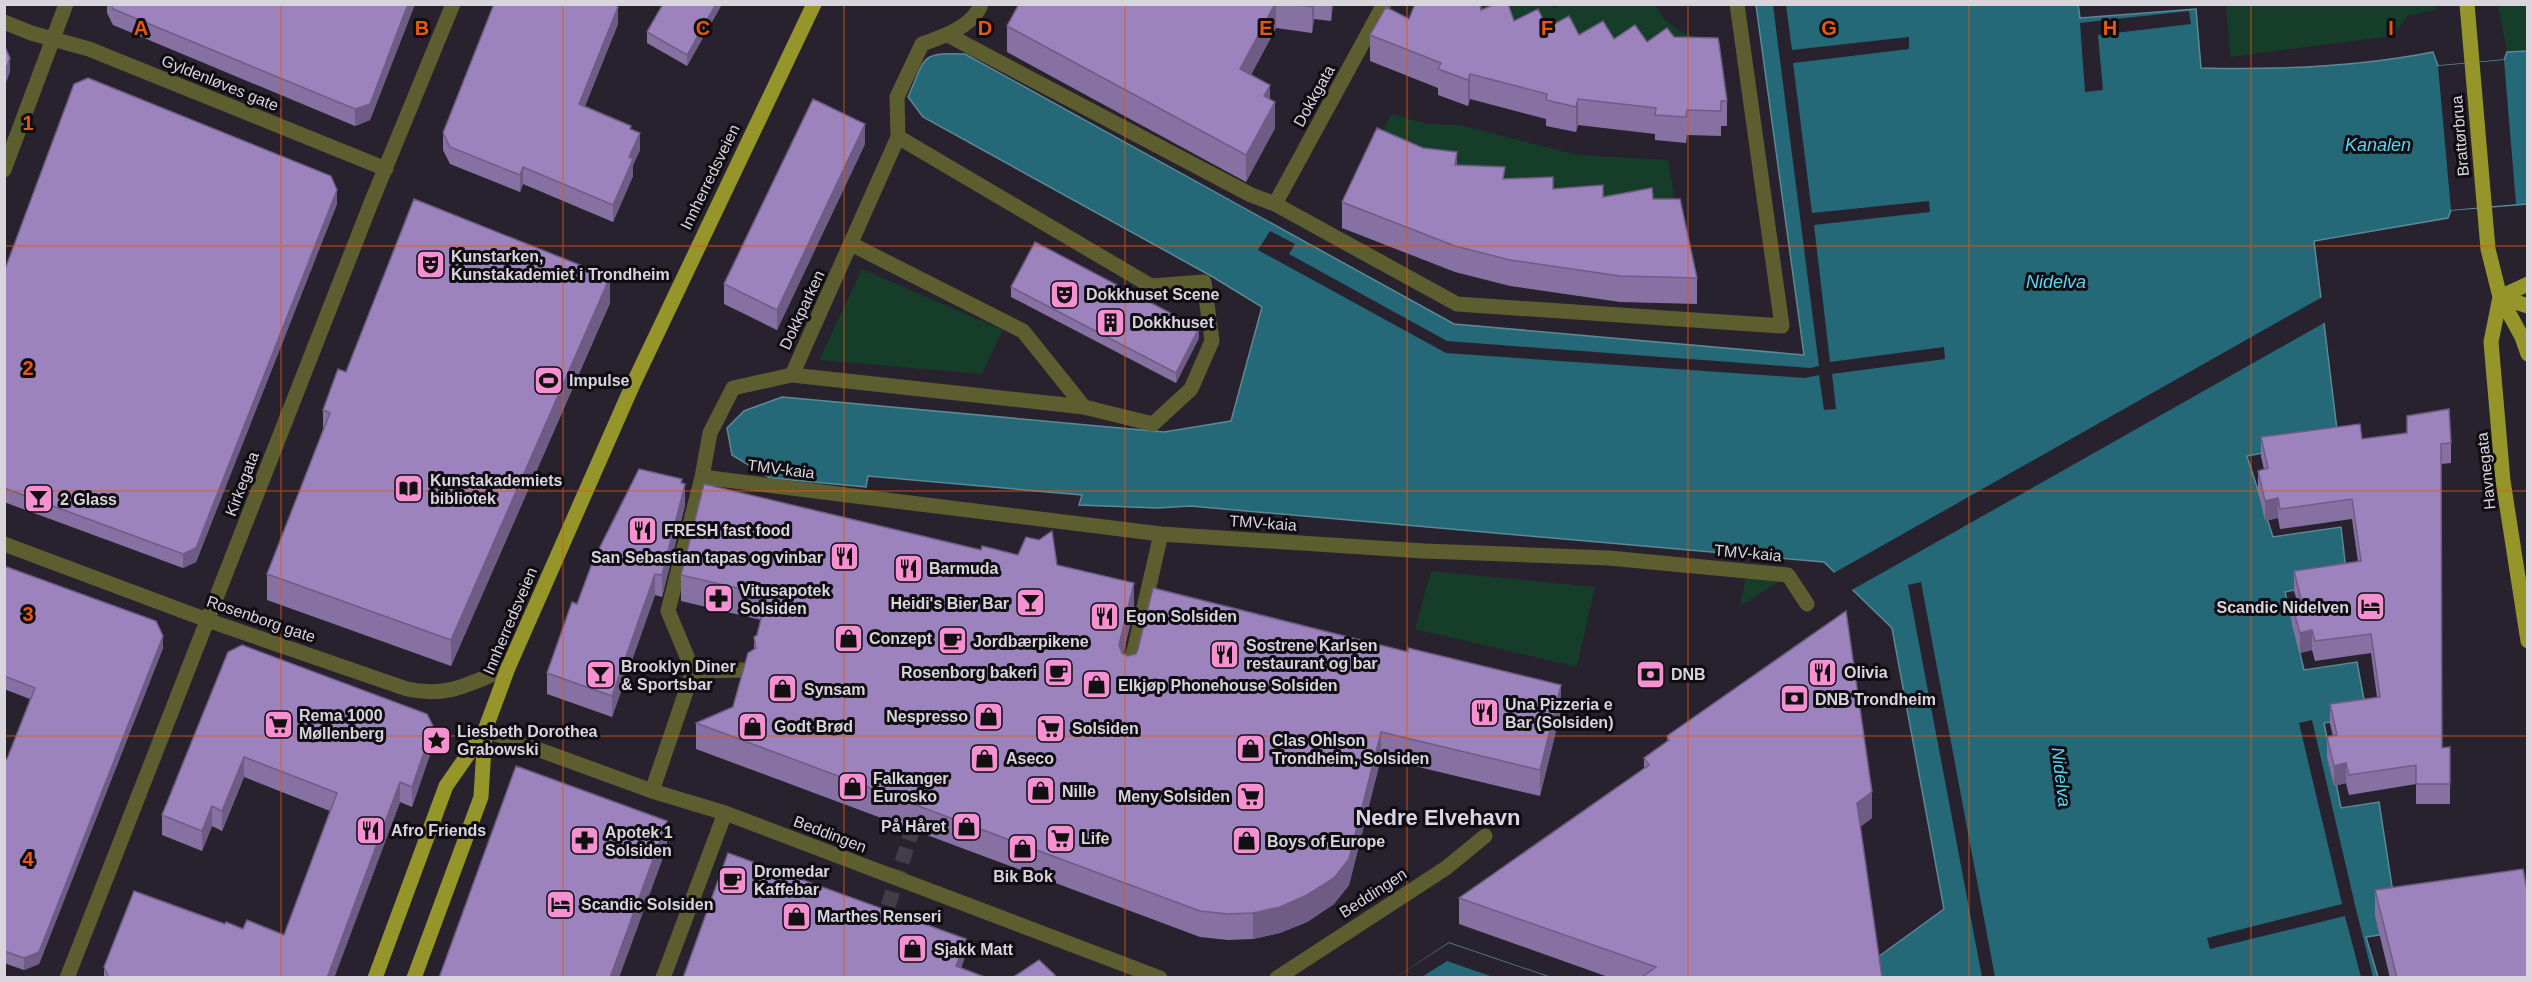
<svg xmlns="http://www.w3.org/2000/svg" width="2532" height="982" font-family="Arial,sans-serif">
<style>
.green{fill:#163c2a}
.water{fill:#256878;stroke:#5b8996;stroke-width:1.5}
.pier{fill:#27222e}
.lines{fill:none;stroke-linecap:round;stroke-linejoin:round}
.minor-tunnel{stroke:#423d48;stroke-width:15;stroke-dasharray:15 8;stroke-linecap:butt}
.minor{stroke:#5d5e2f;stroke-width:15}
.major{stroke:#95952a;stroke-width:15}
.wall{fill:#8771a3}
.shaded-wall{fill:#6e5c84}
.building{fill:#9d83bd;stroke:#6e5c84;stroke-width:1.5}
.grid{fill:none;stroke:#e8590c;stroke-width:1.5;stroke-opacity:0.55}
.labels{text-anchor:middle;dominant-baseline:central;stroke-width:6;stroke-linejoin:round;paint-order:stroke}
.street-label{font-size:16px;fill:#d8d5dd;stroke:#0f0d12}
.poi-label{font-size:16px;font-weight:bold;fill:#d8d5dd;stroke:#0f0d12;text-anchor:start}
.water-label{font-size:18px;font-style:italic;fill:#58d7f5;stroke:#0f0d12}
.district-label{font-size:22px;font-weight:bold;fill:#dbd5e5;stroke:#0f0d12}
.grid-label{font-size:20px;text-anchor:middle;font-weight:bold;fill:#e8590c;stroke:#0f0d12;stroke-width:6;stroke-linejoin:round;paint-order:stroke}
</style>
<rect width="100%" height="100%" fill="#27222e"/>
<path class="green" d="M1549,4l6,5 4,-5 96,1c12,21 25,28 48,34l2,13 -145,-6 -94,-27 -5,-14z
M2434,4l1,6 -27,6 -15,20 -163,21 -4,-52z
M2498,5h29v46l-20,1z
M1391,114l37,10 31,1 119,30 90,5 10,61 -304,-71z
M862,269l141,61 -21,44 -163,-14z
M1431,571l164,16 -18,80 -162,-38z
M1746,577l34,4 -40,25z"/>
<path class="water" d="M2078,4l2,14 116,-9 5,59c77,2 156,-1 232,-16l5,14 66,-6 3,-8 20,-1v153l-76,6 -3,8 -134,23 24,197 -91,18 26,81 68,-10 6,52 -62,13 19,78 53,-8 10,54 -43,7 17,85 38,-6 20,130 -33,5 12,40h-497l-3,-20 66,-48 -52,-281 -68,-66 -634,-56 -32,2 -79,-3 3,-10 -214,-19 -2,11 -96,-9 -38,-23 -5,-27 17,-17 38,-14 382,35 67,-11 31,-114 -49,-30 -290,-160 -15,-20c18,-40 11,-45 57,-43l489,270 350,31 -48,-350z
M1449,943l100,34 -153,1z"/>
<path class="pier" d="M1773,5h13l6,45 117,-13v12l-116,14 19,150 117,-12 1,11 -116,13 16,137 114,-15 1,12 -113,15 4,35 -12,1 -5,-35 -14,3 -359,-25 -188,-103 12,-19 25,13 -6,10 158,87 363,27 9,-2z
M2189,11l2,13 -93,11 5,55 -18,2 -5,-69z
M2504,60l12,144 -65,6 -13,-144z
M2324,296l3,25 -3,2 -474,268 -18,-17z
M1921,582l74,395h-13l-74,-392z
M2312,720l43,185 18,72h-12l-16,-61 -135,33 -3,-11 135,-34 -43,-181z
M1449,943l100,34h-56l-46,-16 -25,16h-26z"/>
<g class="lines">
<path class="minor-tunnel" d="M881,928l31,-97"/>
<path class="minor" d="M4,22l27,11 58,16 297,120
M948,35l303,160 24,9 182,100 325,22 -45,-322
M4,170l62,-166
M1275,204l109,-200
M851,244l172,87 61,76
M792,375l292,32 69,17 38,-35 21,-48 -8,-59 -53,4 -253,-149
M702,477l459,57 263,17 185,7 179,17 19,29
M4,544l203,76 200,69c42,9 63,-6 101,-21
M693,671l54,-1
M1129,673l32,-139
M485,730l167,61 73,22 435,165
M652,791l41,-120 -25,-60 34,-134 8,-44 23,-45 59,-13 106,-238 -1,-40 25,-53c20,-7 52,-18 59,-40
M67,978l304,-775 82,-199
M663,978l62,-165
M1277,978l169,-110 39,-32"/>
<path class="major" d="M2467,4l21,245 12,48 22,40 6,17
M2500,297l-9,45 12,139 25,160
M2500,297l28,-13
M2500,297l28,9
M375,978l71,-192 39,-56 23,-62 126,-286 180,-378
M414,978l67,-181 4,-66"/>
</g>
<path class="wall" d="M107,4h308l-45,116 -15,6 -242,-101 -6,-12z
M722,4l-35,62 -40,-23v-11z
M1019,4h314l-2,17 -17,-2 -2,14 -36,-5 -25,47 19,24 5,29 -29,54 -239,-130v-26z
M1481,10l33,11 65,14 68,7 27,-5 53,64v25h-6v10l-34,-1 -1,8 -31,-3v-6l-77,-9 -2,7 -30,-6v-7l-76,-20 -2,7 -30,-11v-7l-68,-27v-26l39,-16z
M618,24l-33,82 46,23 9,21 -7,15v11l-20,46 -90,-38 -3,8 -70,-28 -7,-14v-17z
M865,144l-88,186 -53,-26v-20z
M1457,165l48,14 48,10 50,8 50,2 44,79v26l-77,-2 -110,-16 -55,-14 -113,-44v-26z
M337,204l-141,358 -13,6 -179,-66v-230z
M1011,287l188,51 -23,45 -165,-86z
M610,303l-159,363 -184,-66v-26l56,-144v-20l23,-38z
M2261,437l101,2 89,4v20l-10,1 1,284 8,-1v57h-34v-20l-67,11 -3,-12 -12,3 -7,-29v-20l6,-1 -3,-12v-20l47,-7 -6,-44 -56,8 -3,-11 -12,3 -8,-28v-20l6,-1 -4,-13v-20l64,-9 -6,-43 -72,10 -2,-11 -13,3 -7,-31v-19l6,-2 -3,-12z
M682,483l3,22 -23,92 -7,-2 -43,122 -65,-23v-21l30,-69z
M981,550l76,15 77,44 -11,45 4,2 434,55 -21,85 -159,-38 -32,127 -15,19 -27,18 -27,11 -27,6 -25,1 -28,-3 -504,-188v-26l37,-16 21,-57v-13l3,-2 4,-15 -80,-19v-26z
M4,566l159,82 -124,316 -15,6 -20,-7v-204h3l23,-60 -26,-10z
M228,652l205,94 -21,61 -12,-5 -66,176h-230v-11l121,-43 18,5 41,6 46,-124 -86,-34 -22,54 -10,-5 -10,25 -40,-16v-20z
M1667,736l205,82 -12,9 22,151h-271l-152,-54v-26l185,-129v-11l23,-16z
M2375,890l153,88h-138l-15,-62z"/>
<path class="shaded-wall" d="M408,4h7l-45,116 -15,6v-17z
M716,4h6l-35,62v-11z
M1275,4h1v24l-36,67v-26z
M1312,4h2v15l-2,14z
M1331,4h2l-2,17z
M618,7v17l-39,97v-17z
M10,58v14l-6,16v-14z
M1470,74v25l-2,7v-26z
M1270,85v26l-6,-15z
M1578,99v26l-2,7v-25z
M1275,102v26l-29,54v-27z
M865,124v20l-88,186v-20z
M640,133v17l-7,15v11l-20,46v-17l16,-48z
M1457,152v27l-2,-14z
M523,167v17l-3,8v-17z
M337,190v14l-141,358 -13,6v-14z
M610,277v26l-159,363v-26z
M1199,328v10l-23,45v-10z
M682,479v15l3,-10v21l-23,92v-22z
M2278,498v20l-13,3v-20z
M655,574v21l-43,122v-21z
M1134,583v26l-15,62v-26z
M2312,630v20l-12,3v-20z
M163,636v12l-124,316 -15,6v-12z
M1561,685v26l-21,85v-26z
M433,726v20l-21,61v-20z
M1381,732v26l-32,127 -15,19 -27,18 -27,11 -27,6v-26z
M244,757v20l-22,54v-20z
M2346,763v20l-12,3v-20z
M400,782v20l-66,176h-7z
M1872,792v26l-15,11v-26z
M212,806v20l-10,25v-20z
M667,821v26l-48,131h-9z
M966,939v15l-8,24 -2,-12z"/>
<path class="building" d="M111,4h297l-38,100 -15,5 -242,-100z
M494,4h120l4,3 -39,97 52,22 -1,3 10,4 -11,24 4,2 -20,46 -90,-38 -3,8 -70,-28 -7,-14z
M663,4h53l-29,51 -40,-23z
M1019,4h256l-35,65 30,16 -6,11 11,6 -29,53 -239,-129z
M1294,4h18v3z
M1415,4h65l1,6 15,-6h12l6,17 24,-12 9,19 22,-12 10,19 24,-14 11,18 21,-14 12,17 20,-14 7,9 44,1 1,5 8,58h-6v10l-34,-1 -1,7 -31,-2 1,-7 -78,-9 -2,8 -30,-7 1,-6 -77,-20 -2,6 -30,-11 3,-6 -71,-28 16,-28 23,12z
M4,45l6,13 -6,16z
M88,78l243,98 6,14 -141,358 -13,6 -179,-66v-216l70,-188z
M813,99l52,25 -88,186 -53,-26z
M1377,128l46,20 34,4 -2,13 50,2 -2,12 50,-2v12l50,-4v12l49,-9 1,11h27l17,79 -77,-2 -110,-16 -55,-14 -113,-44z
M414,199l196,78 -159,363 -184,-66 63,-161 -7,-3 15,-41 8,3z
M1035,242l164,86 -23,45 -165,-86z
M2449,409l2,34 -10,1 1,304 8,-1v37h-34v-19l-67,10 -3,-12 -12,3 -7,-29 10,-2 -7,-31 50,-7 -9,-63 -56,7 -3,-11 -12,3 -8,-28 10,-2 -8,-32 67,-10 -9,-62 -72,10 -2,-11 -13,3 -7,-30 10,-3 -7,-31 99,-13 2,15 45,-6v-17z
M639,469l43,10 -1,4 4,1 -23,91 -7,-1 -43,122 -65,-23 25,-71 5,2 16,-43z
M704,484l277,66 1,-4 36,9 8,-18 13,3 13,-9 5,34 77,18 -15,62 3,8 5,3 9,-2 2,-5 15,-61 255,64v-4l153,37 -21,85 -159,-38 -32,127 -15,19 -27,17 -27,12 -27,6 -25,1 -28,-3 -504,-188 37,-16 15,-54 8,-5 -2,-11 3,-2 10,-40 -86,-20z
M4,566l152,55 7,15 -124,316 -15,6 -20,-7v-192h3l28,-71 -31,-12z
M1846,611l26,181 -15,11 25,175h-241l15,-11 -197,-69 190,-133 -5,-7 25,-18 -2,-4z
M242,645l185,69 6,12 -21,61 -12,-5 -73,196h-218l-5,-11 30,-76 91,33 1,-2 17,7 4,-9 37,15 53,-142 -93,-36 -22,54 -10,-5 -10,25 -40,-16 66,-163z
M516,766l151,55 -57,157h-171z
M728,853l238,86 -10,27 31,12h-304z
M2523,869l5,27v82h-131l-22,-88z
M1039,960l16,15 -3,3h-40z"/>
<path class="grid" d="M281,4v974M563,4v974M844,4v974M1125,4v974M1407,4v974M1688,4v974M1969,4v974M2251,4v974M4,246h2524M4,491h2524M4,736h2524"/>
<defs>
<symbol id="theatre-square" viewBox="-11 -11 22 22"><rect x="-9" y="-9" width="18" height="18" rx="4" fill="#f590d1" stroke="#0f0d12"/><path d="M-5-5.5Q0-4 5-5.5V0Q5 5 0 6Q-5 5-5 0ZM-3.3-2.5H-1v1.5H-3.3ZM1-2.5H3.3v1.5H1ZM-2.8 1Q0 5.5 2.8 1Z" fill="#111"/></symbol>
<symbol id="building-square" viewBox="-11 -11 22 22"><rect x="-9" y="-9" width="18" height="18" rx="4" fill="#f590d1" stroke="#0f0d12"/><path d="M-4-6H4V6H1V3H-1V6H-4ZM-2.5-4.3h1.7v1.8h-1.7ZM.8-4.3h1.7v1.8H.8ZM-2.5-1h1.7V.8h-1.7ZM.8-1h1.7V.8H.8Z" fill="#111"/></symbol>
<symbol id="stadium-square" viewBox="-11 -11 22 22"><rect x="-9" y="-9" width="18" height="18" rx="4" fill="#f590d1" stroke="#0f0d12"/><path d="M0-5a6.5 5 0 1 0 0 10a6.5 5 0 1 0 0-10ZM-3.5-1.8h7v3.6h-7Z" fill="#111"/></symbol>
<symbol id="library-square" viewBox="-11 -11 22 22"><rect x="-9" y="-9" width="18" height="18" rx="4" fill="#f590d1" stroke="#0f0d12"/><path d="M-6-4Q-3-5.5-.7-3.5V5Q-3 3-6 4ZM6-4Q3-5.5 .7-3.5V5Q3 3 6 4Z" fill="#111"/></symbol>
<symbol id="bar-square" viewBox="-11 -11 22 22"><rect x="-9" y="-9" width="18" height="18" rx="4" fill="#f590d1" stroke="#0f0d12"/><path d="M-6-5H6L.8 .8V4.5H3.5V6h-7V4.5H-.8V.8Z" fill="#111"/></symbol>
<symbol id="restaurant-square" viewBox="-11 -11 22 22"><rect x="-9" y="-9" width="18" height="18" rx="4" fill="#f590d1" stroke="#0f0d12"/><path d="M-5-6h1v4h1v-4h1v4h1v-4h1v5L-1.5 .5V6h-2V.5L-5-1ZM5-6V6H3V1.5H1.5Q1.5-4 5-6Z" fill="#111"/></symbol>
<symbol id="pharmacy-square" viewBox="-11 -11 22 22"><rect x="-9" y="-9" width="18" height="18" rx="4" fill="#f590d1" stroke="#0f0d12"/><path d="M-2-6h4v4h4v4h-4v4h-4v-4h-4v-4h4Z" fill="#111"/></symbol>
<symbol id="hotel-square" viewBox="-11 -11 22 22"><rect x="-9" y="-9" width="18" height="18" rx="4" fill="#f590d1" stroke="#0f0d12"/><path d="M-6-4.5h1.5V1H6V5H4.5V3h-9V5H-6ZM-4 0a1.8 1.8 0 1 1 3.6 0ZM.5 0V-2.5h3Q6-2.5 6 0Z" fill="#111"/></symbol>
<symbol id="shop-square" viewBox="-11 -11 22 22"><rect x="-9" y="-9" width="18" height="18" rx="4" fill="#f590d1" stroke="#0f0d12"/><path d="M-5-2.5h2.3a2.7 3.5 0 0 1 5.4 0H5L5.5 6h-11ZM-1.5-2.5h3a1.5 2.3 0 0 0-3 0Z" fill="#111"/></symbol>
<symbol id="cafe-square" viewBox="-11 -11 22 22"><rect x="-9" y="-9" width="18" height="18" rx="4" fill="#f590d1" stroke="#0f0d12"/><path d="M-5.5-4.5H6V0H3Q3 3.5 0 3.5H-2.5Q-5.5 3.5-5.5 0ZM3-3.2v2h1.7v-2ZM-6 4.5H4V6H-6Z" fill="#111"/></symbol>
<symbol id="bank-square" viewBox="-11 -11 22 22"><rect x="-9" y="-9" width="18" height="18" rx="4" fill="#f590d1" stroke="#0f0d12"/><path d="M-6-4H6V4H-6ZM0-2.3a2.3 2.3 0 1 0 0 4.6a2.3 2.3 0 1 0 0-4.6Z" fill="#111"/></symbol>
<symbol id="supermarket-square" viewBox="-11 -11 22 22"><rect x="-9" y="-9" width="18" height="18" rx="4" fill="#f590d1" stroke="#0f0d12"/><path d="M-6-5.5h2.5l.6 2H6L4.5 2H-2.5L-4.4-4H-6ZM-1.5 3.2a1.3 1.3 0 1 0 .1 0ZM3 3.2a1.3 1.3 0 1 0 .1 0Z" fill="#111"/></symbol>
<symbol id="sight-square" viewBox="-11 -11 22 22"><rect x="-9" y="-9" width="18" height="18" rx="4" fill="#f590d1" stroke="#0f0d12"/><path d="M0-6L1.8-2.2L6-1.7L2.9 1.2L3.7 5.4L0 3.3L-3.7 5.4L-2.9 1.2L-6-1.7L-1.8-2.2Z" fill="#111"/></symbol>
</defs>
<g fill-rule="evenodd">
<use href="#theatre-square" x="414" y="248" width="33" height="33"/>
<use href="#theatre-square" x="1048" y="278" width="33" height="33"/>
<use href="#building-square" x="1094" y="306" width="33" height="33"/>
<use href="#stadium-square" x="532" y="364" width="33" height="33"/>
<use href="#library-square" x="392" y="472" width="33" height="33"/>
<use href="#bar-square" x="22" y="482" width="33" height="33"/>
<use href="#restaurant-square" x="626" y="514" width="33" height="33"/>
<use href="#restaurant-square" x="828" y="540" width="33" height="33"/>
<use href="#restaurant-square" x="892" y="552" width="33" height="33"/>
<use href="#pharmacy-square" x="702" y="582" width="33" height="33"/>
<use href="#bar-square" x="1014" y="586" width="33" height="33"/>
<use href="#hotel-square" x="2354" y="590" width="33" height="33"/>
<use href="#restaurant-square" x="1088" y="600" width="33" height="33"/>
<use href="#shop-square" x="832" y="622" width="33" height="33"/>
<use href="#cafe-square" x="936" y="624" width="33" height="33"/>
<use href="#restaurant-square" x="1208" y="638" width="33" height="33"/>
<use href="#cafe-square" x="1042" y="656" width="33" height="33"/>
<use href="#restaurant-square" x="1806" y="656" width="33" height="33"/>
<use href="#bank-square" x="1634" y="658" width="33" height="33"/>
<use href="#bar-square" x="584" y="658" width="33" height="33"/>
<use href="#shop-square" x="1080" y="668" width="33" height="33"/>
<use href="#shop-square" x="766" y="672" width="33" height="33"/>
<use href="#bank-square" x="1778" y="682" width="33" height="33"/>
<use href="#restaurant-square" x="1468" y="696" width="33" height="33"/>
<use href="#shop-square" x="972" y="700" width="33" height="33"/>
<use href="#supermarket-square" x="262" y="708" width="33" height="33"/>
<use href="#shop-square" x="736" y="710" width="33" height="33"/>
<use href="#supermarket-square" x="1034" y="712" width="33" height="33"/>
<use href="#sight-square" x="420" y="724" width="33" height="33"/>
<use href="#shop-square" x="1234" y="732" width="33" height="33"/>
<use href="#shop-square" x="968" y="742" width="33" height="33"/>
<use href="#shop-square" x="836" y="770" width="33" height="33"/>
<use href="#shop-square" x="1024" y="774" width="33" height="33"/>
<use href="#supermarket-square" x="1234" y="780" width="33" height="33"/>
<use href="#shop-square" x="950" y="810" width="33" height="33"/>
<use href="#restaurant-square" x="354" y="814" width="33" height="33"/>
<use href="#supermarket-square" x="1044" y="822" width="33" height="33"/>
<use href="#pharmacy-square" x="568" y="824" width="33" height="33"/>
<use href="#shop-square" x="1230" y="824" width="33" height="33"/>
<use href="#shop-square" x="1006" y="832" width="33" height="33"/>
<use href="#cafe-square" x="716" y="864" width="33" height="33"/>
<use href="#hotel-square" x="544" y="888" width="33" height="33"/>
<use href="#shop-square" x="780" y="900" width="33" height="33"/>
<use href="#shop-square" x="896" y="932" width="33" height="33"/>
</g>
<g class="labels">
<g class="street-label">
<text transform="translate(220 83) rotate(22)">Gyldenløves gate</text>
<text transform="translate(1314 96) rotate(-61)">Dokkgata</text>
<text transform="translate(2460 136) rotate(-95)">Brattørbrua</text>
<text transform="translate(710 177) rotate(-64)">Innherredsveien</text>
<text transform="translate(802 310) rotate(-65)">Dokkparken</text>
<text transform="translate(781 469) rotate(7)">TMV-kaia</text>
<text transform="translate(2486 471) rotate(-96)">Havnegata</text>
<text transform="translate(242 484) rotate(-69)">Kirkegata</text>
<text transform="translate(1263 523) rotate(4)">TMV-kaia</text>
<text transform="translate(1748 553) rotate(5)">TMV-kaia</text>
<text transform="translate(261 619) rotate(19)">Rosenborg gate</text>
<text transform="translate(510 621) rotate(-67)">Innherredsveien</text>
<text transform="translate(830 834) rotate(21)">Beddingen</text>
<text transform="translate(1373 893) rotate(-33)">Beddingen</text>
</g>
<g class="poi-label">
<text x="451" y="256">Kunstarken,<tspan x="451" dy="18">Kunstakademiet i Trondheim</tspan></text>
<text x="1086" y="294">Dokkhuset Scene</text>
<text x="1132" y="322">Dokkhuset</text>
<text x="569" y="380">Impulse</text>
<text x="430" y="480">Kunstakademiets<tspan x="430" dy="18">bibliotek</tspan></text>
<text x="60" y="499">2 Glass</text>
<text x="664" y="530">FRESH fast food</text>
<text x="823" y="557" text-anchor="end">San Sebastian tapas og vinbar</text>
<text x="929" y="568">Barmuda</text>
<text x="740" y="590">Vitusapotek<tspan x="740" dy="18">Solsiden</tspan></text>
<text x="1009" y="603" text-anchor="end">Heidi's Bier Bar</text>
<text x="2349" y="607" text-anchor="end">Scandic Nidelven</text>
<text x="1126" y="616">Egon Solsiden</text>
<text x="869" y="638">Conzept</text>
<text x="973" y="641">Jordbærpikene</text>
<text x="1246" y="645">Sostrene Karlsen<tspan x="1246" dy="18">restaurant og bar</tspan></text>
<text x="621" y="666">Brooklyn Diner<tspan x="621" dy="18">&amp; Sportsbar</tspan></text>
<text x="1037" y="672" text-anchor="end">Rosenborg bakeri</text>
<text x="1844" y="672">Olivia</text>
<text x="1671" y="674">DNB</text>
<text x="1118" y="685">Elkjøp Phonehouse Solsiden</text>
<text x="804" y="689">Synsam</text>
<text x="1815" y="699">DNB Trondheim</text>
<text x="1505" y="704">Una Pizzeria e<tspan x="1505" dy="18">Bar (Solsiden)</tspan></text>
<text x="299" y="715">Rema 1000<tspan x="299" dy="18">Møllenberg</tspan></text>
<text x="968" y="716" text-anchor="end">Nespresso</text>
<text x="774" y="726">Godt Brød</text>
<text x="1072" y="728">Solsiden</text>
<text x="457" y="731">Liesbeth Dorothea<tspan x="457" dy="18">Grabowski</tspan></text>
<text x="1272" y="740">Clas Ohlson<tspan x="1272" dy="18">Trondheim, Solsiden</tspan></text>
<text x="1006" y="758">Aseco</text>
<text x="873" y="778">Falkanger<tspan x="873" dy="18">Eurosko</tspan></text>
<text x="1062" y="791">Nille</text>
<text x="1230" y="796" text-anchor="end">Meny Solsiden</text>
<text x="946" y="826" text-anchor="end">På Håret</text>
<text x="391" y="830">Afro Friends</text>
<text x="605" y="832">Apotek 1<tspan x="605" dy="18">Solsiden</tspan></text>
<text x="1081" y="838">Life</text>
<text x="1267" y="841">Boys of Europe</text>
<text x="754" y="871">Dromedar<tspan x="754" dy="18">Kaffebar</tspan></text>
<text x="1023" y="876" text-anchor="middle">Bik Bok</text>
<text x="581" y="904">Scandic Solsiden</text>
<text x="817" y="916">Marthes Renseri</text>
<text x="934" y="949">Sjakk Matt</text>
</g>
<g class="water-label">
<text x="2378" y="145">Kanalen</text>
<text x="2056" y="282">Nidelva</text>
<text transform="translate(2061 777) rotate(83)">Nidelva</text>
</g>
<g class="district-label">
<text x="1438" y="817">Nedre Elvehavn</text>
</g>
</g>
<g class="grid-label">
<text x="141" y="35">A</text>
<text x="422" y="35">B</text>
<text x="703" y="35">C</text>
<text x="985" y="35">D</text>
<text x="1266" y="35">E</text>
<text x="1547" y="35">F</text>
<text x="1829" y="35">G</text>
<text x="2110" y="35">H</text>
<text x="2391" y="35">I</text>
<text x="28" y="130">1</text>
<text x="28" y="375">2</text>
<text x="28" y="621">3</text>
<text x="28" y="866">4</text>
</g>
<rect width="2532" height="982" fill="none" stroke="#d8d5dd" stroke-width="12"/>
</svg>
